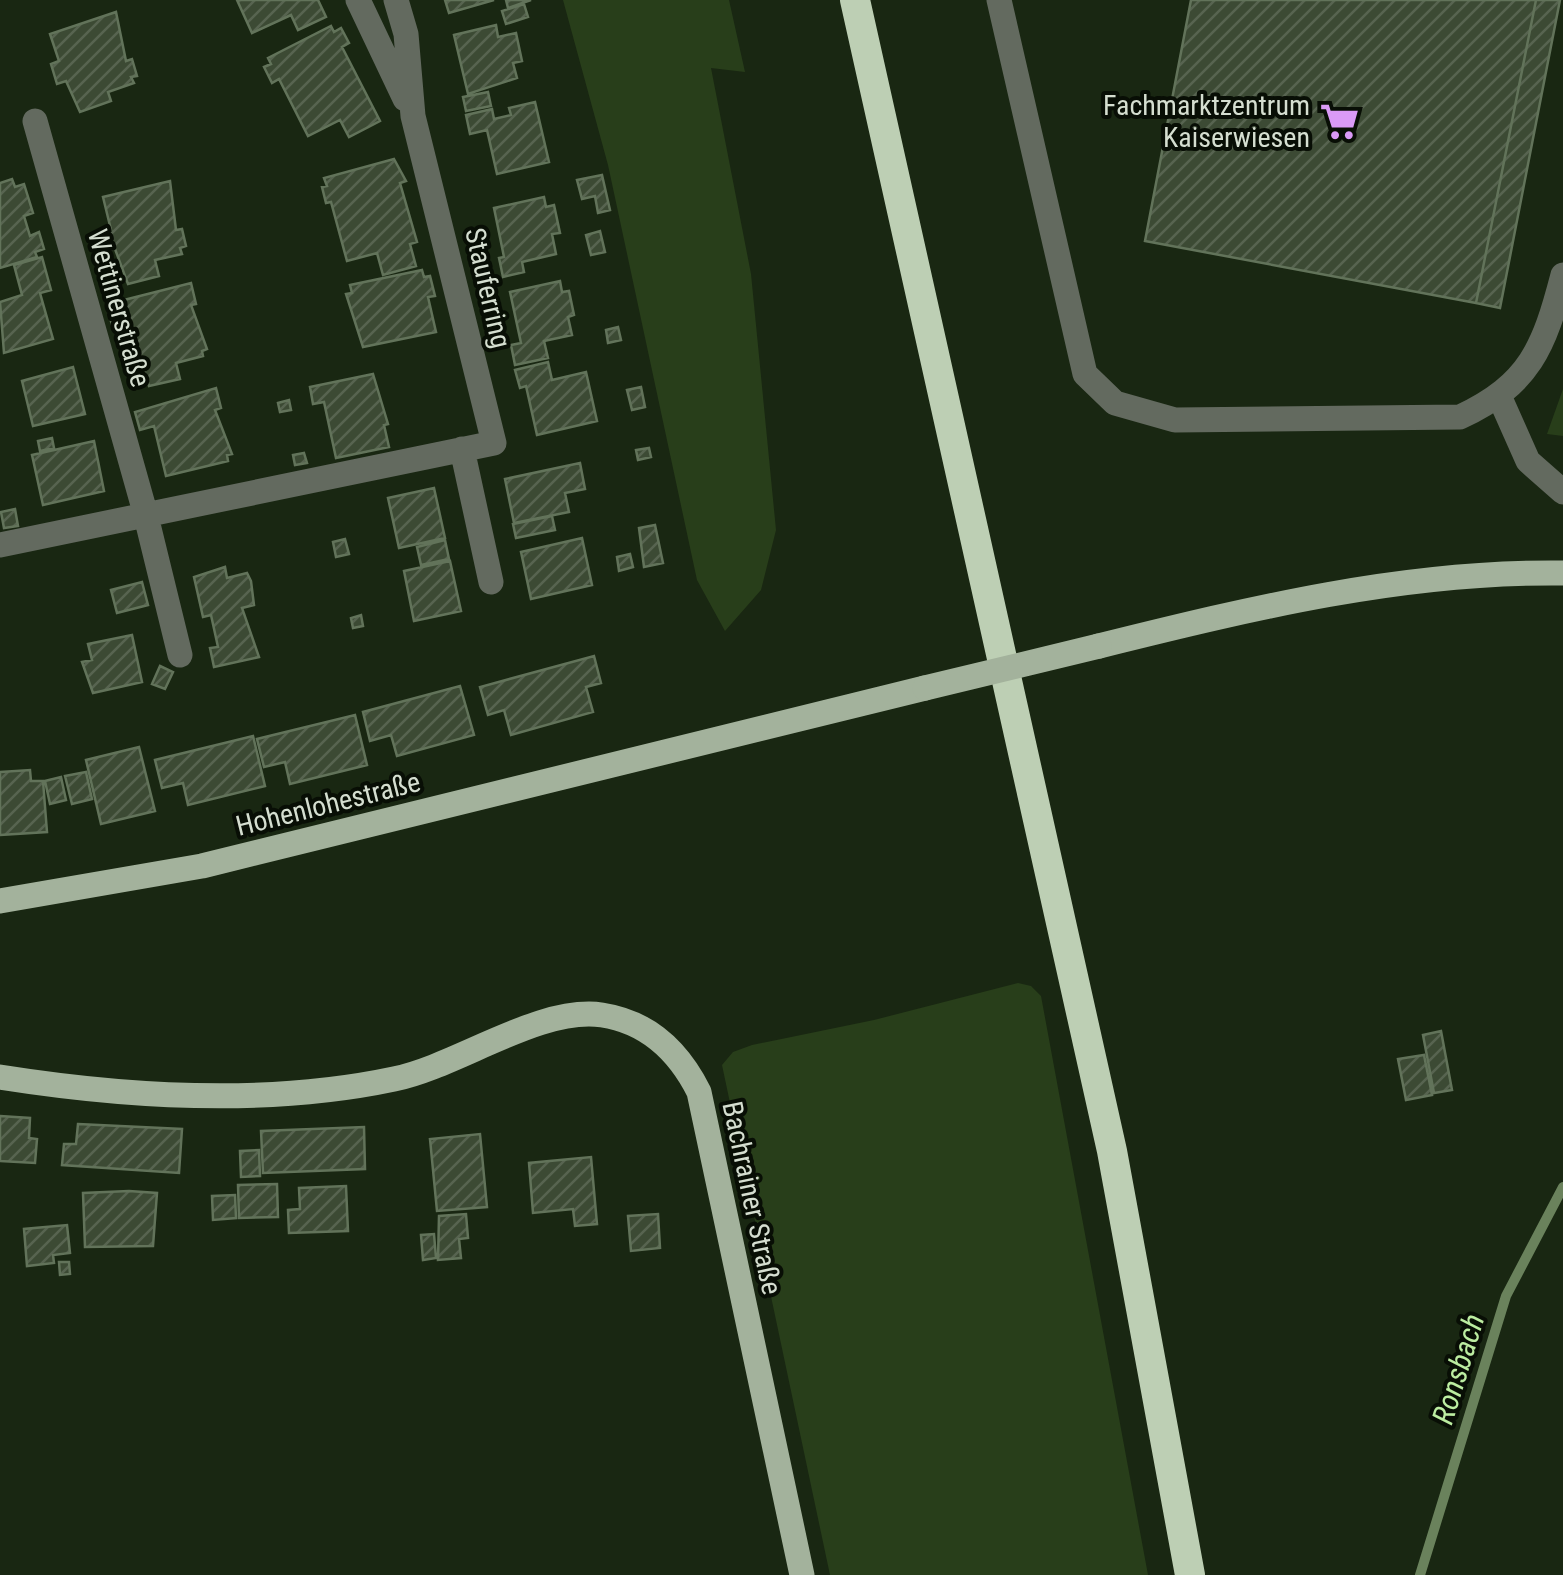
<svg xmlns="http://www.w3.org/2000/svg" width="1563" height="1575" font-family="'Roboto Condensed',sans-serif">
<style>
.grass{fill:#283e1a}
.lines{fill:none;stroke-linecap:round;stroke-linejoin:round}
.stream{stroke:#6a825c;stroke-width:10}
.building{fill:url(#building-hatch);stroke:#62735a;stroke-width:2.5}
.minor{stroke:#636a5f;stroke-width:25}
.major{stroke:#a3b29c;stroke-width:25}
.highway{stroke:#bdcfb4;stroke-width:30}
.major-bridge{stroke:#a3b29c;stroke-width:25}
.labels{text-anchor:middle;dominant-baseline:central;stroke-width:8;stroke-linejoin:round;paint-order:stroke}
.poi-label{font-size:28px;fill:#d5ded0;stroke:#080e05;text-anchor:end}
.street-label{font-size:28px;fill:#d5ded0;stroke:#080e05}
.water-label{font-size:30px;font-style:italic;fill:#bceda1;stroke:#080e05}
</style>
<defs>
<pattern id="building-hatch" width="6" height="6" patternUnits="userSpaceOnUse" patternTransform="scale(2.5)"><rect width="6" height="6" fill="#3c4a34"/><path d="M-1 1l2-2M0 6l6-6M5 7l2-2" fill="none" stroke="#576450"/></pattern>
</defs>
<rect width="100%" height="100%" fill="#192712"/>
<path class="grass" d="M563,0h166l16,72 -34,-4 40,206 25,256 -15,60 -36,41 -28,-51 -89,-415z
M1563,389v47l-16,-2z
M1018,983l13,3 10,10 107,579h-318l-108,-510 11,-13 19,-7 122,-25z"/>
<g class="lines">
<path class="stream" d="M1420,1575l86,-279 57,-109"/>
</g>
<path class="building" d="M237,0h81l8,17 -28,13 -7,-15 -39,18z
M445,0h49l-45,13z
M506,0h25l-23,8z
M1191,0h345l-60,303 -331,-62z
M1536,0h24l-60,308 -24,-5z
M524,4l4,13 -22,7 -4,-13z
M116,12l10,49 6,-2 5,17 -6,1 3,6 -26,9 3,9 -31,11 -14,-31 -9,3 -6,-20 8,-3 -9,-27z
M496,25l2,12 18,-4 6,28 -9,2 4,15 -49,16 -14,-59z
M331,26l3,6 7,-4 8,15 -7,4 38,74 -31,16 -9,-17 -32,16 -29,-57 -7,4 -8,-16 7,-3 -3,-6z
M488,92l3,14 -25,5 -3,-14z
M535,102l14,60 -52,12 -10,-44 -17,4 -4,-19 26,-6 2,10 17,-4 -2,-7z
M394,159l12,22 -6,2 17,59 -7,2 6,22 -33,9 -6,-22 -30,8 -16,-59 -5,1 -4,-16 5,-1 -3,-8z
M602,175l8,35 -12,3 -3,-17 -13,3 -5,-19z
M12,179l3,8 9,-3 9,29 -9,3 6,20 9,-4 5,17 -9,3 2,5 -37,11v-85z
M170,181l6,49 6,-1 4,17 -6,2 2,6 -27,6 4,16 -31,8 -13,-35 -10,2 -4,-18 10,-3 -8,-33z
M544,197l2,10 8,-2 6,28 -8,1 4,20 -34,8 2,10 -21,5 -4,-19 5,-1 -10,-49z
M600,231l5,21 -14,3 -5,-20z
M42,257l9,33 -11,3 13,46 -49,14 -4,-51 22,-7 -8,-30z
M422,270l2,7 6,-1 5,20 -7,1 8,35 -73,15 -17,-53 6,-1 -2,-8z
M560,281l2,11 7,-1 5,24 -6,2 4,18 -28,6 4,17 -33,7 -4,-20 10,-2 -11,-51z
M191,283l5,21 -5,1 16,44 -5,2 1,5 -27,7 4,16 -31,7 -19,-62 -17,5 -5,-19 17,-4 -1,-6z
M618,327l3,13 -13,3 -2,-13z
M548,362l4,18 34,-8 11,49 -60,14 -11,-49 -6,2 -5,-18z
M73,367l12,47 -52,12 -11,-45z
M373,374l15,50 -4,1 5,22 -53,11 -12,-56 -11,2 -3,-17z
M641,387l4,20 -13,3 -5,-20z
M216,388l5,20 -6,2 17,44 -5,1 1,6 -62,15 -12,-50 -14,4 -5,-18z
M289,400l2,10 -11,2 -2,-9z
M52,438l2,10 -14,3 -2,-10z
M94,441l10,50 -61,14 -11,-50z
M649,448l2,9 -13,3 -2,-10z
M304,453l3,10 -12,2 -2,-10z
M580,463l5,26 -20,4 4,19 -55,11 -9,-44z
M434,488l11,50 -46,10 -11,-50z
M15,509l3,17 -14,2 -3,-16z
M552,516l3,14 -39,8 -3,-14z
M655,525l8,38 -19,4 -5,-39z
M582,538l10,47 -61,14 -10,-47z
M345,539l4,15 -13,3 -3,-15z
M445,540l4,19 -28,6 -4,-18z
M630,554l3,13 -14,4 -2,-14z
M450,561l11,50 -47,10 -10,-50z
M225,567l2,11 20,-5 4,8 3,24 -12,3 17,49 -45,10 -4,-19 8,-1 -7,-32 -8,2 -9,-40z
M142,582l6,23 -31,8 -6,-23z
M361,615l2,11 -10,2 -2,-10z
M132,635l10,47 -49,11 -11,-31 10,-2 -4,-16z
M594,656l7,27 -15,4 7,25 -82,23 -7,-25 -16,5 -8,-28z
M160,666l13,6 -8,17 -13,-5z
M460,686l14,49 -77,21 -6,-21 -21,6 -7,-29z
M355,715l12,50 -77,19 -5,-22 -21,5 -7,-28z
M253,736l12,50 -77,19 -5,-22 -21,5 -7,-28z
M139,747l16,64 -54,13 -15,-64z
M30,770l1,11h12l4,51 -47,3v-63z
M86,772l6,27 -20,5 -7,-28z
M61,777l5,23 -16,4 -5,-23z
M1441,1031l11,59 -18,3 -11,-58z
M1424,1055l8,40 -26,5 -8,-41z
M0,1116l30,2 -1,20 8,1 -2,24 -35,-2z
M78,1124l104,5 -3,44 -117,-8 2,-21h12z
M364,1127l1,42 -102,4 -2,-42z
M480,1134l7,73 -50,4 -7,-72z
M259,1150l1,26 -19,1 -1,-26z
M591,1157l6,67 -22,2 -2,-17 -40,4 -4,-50z
M277,1184l1,33 -39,1 -1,-33z
M346,1186l2,45 -59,2 -1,-23 12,-1 -1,-21z
M129,1191l28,2 -4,53 -68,1 -2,-54z
M235,1195l1,23 -23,2 -1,-24z
M466,1214l2,24 -9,1 2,19 -23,2 1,-44z
M658,1214l2,34 -29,3 -3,-35z
M67,1225l3,28 -17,2 1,8 -27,3 -3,-37z
M434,1234l2,24 -13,2 -2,-25z
M59,1262h10l1,12 -10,1z"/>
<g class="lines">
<path class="minor" d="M358,0l47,99
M999,0l86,374 30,29 60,17 285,-3c70,-33 84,-69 103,-142
M35,121l110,391 35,143
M1500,398l28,63 35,31
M462,449l29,133
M0,545l494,-102 -81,-327 -7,-82 -10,-34"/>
<path class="major" d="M1099,646c153,-38 305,-75 464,-73
M0,901l202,-35 723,-178
M0,1077c127,20 267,29 394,2 64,-13 145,-73 208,-64 46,7 77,37 97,77l103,483"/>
<path class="highway" d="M855,0l257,1151 78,424"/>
<path class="major-bridge" d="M925,688l174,-42"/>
</g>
<defs>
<symbol id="supermarket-bare" viewBox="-9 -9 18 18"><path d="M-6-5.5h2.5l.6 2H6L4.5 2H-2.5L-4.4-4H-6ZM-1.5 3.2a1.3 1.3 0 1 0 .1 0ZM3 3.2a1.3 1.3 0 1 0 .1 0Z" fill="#da9af6" stroke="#080e05" stroke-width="2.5" paint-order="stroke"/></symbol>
</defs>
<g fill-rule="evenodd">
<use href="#supermarket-bare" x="1312" y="94" width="55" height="55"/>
</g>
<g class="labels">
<g class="poi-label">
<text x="1310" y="105">Fachmarktzentrum<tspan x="1310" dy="32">Kaiserwiesen</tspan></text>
</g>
<g class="street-label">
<text transform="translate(488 288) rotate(77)">Stauferring</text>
<text transform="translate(119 308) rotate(74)">Wettinerstraße</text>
<text transform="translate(328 804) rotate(-14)">Hohenlohestraße</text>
<text transform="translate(752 1198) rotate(78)">Bachrainer Straße</text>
</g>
<g class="water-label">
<text transform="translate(1458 1369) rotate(-73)">Ronsbach</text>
</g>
</g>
</svg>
